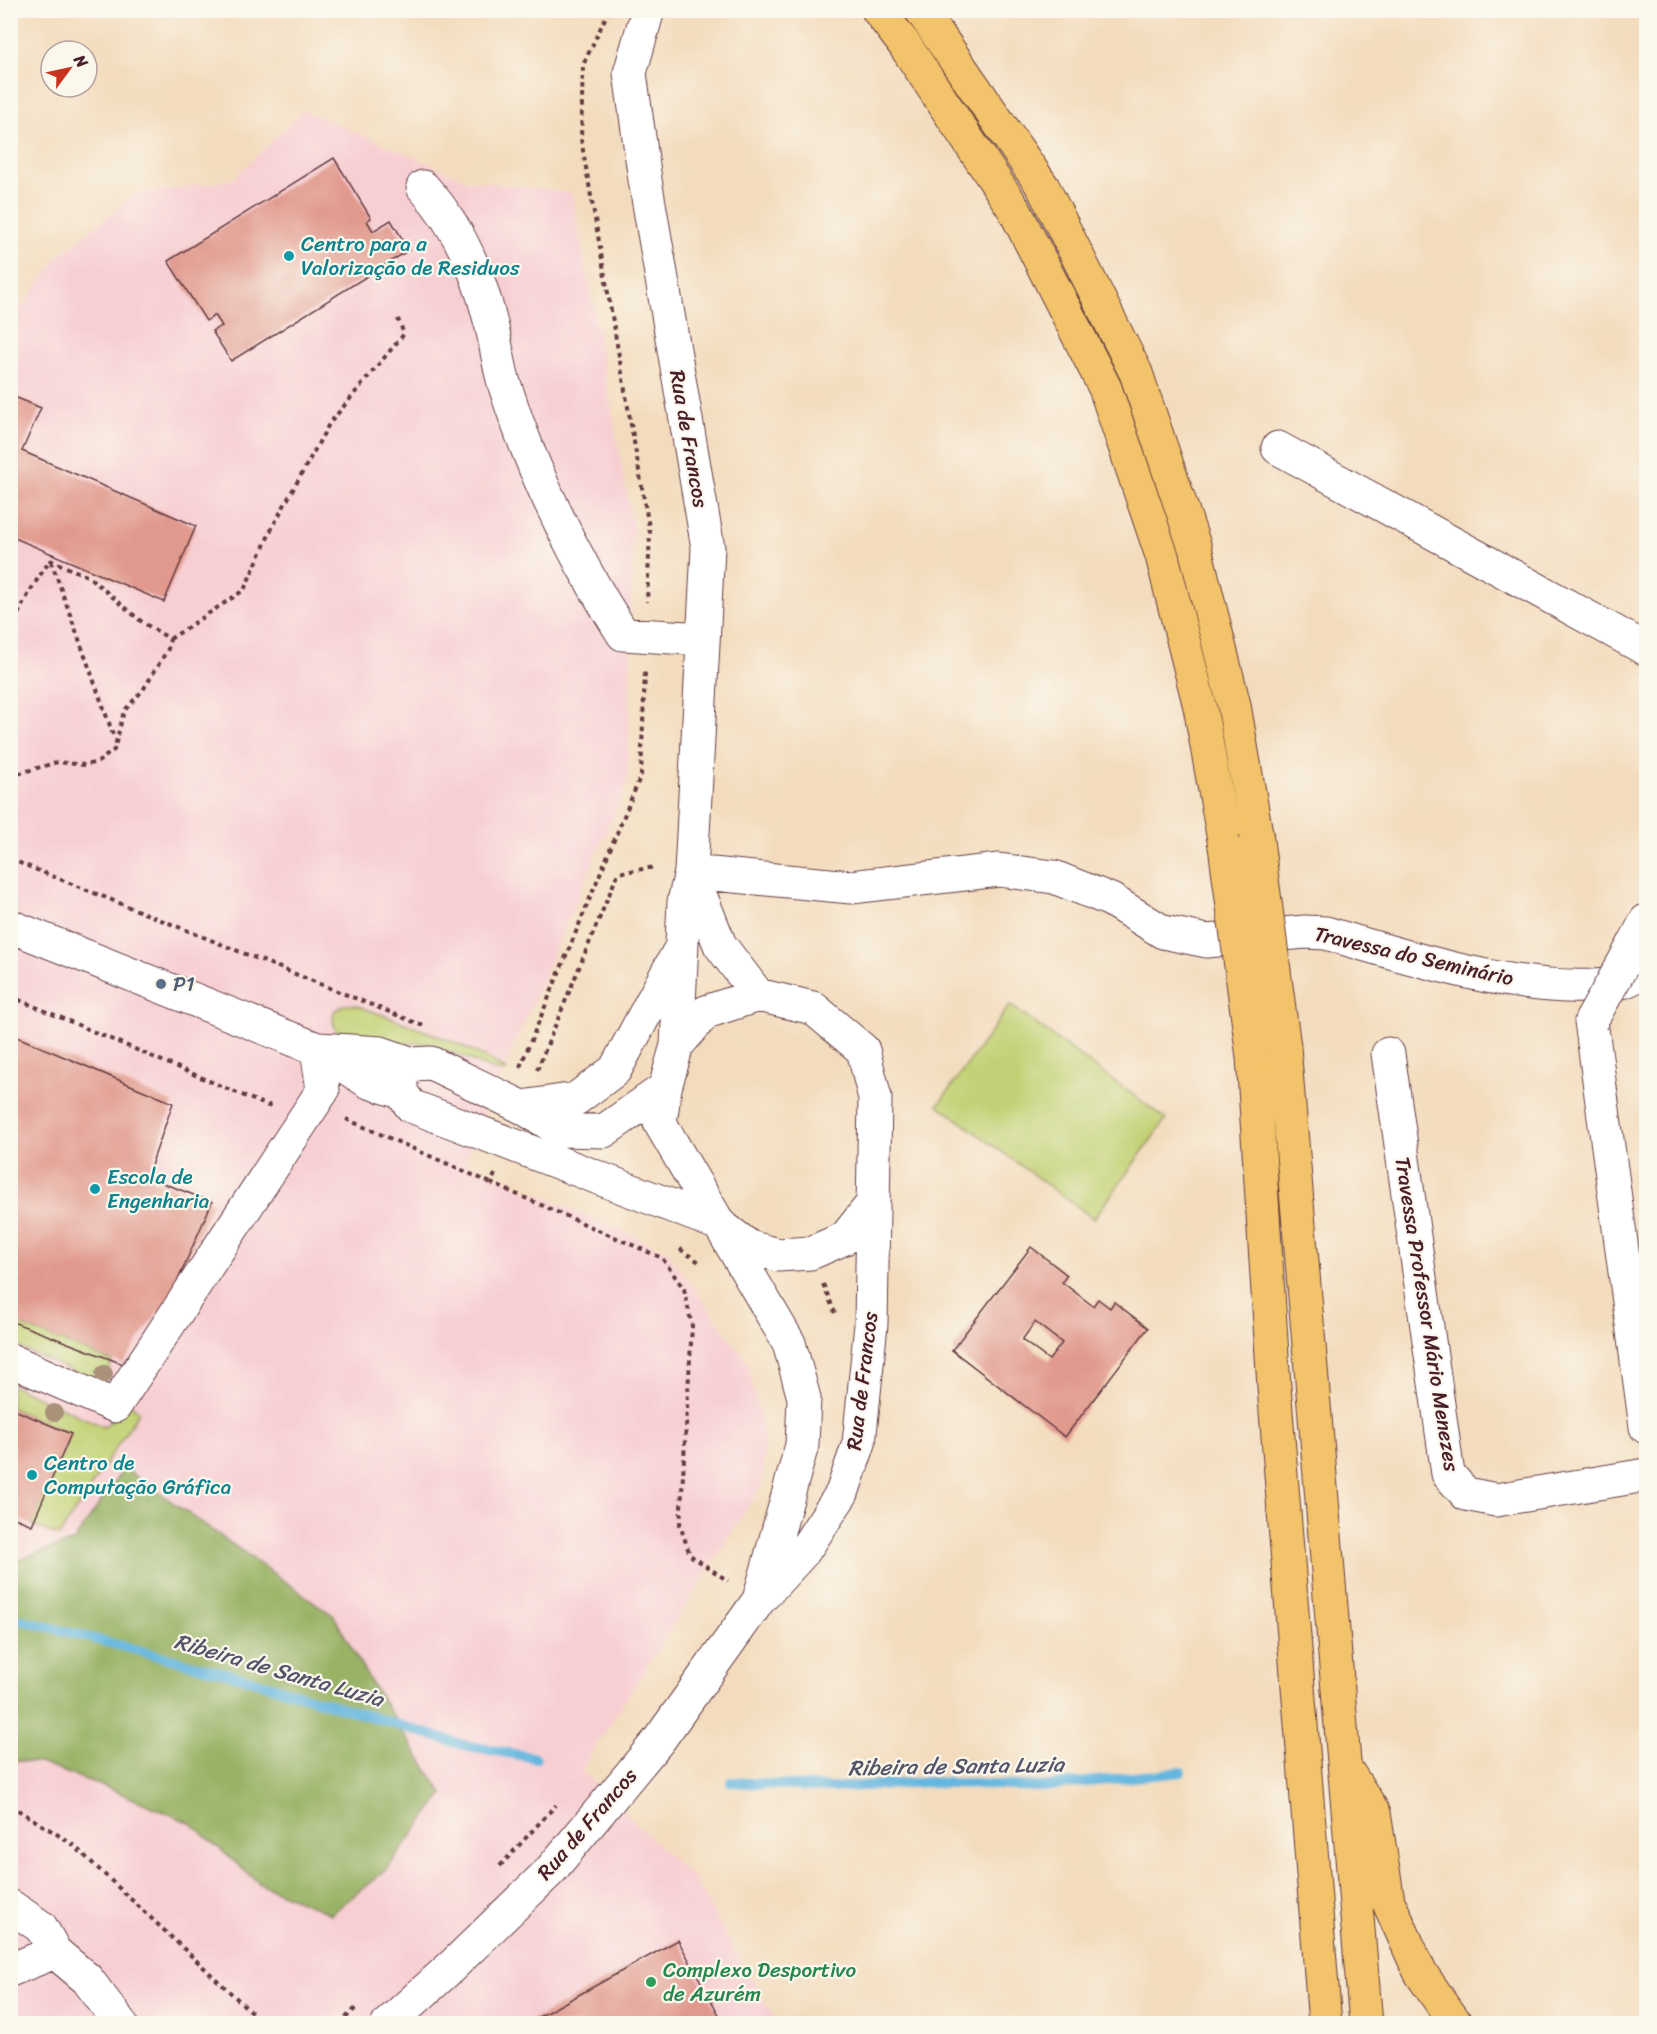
<svg xmlns="http://www.w3.org/2000/svg" width="1657" height="2034" font-family="Sriracha,sans-serif">
<style>
.built{fill:#f7cfd3}
.green{fill:#c2d174;stroke:#867850;stroke-width:1.5}
.forest{fill:#99b366;stroke:#726948;stroke-width:1.5}
.lines{fill:none;stroke-linecap:round;stroke-linejoin:round}
.stream{stroke:#63b6df;stroke-width:10}
.building{fill:#e1998d;fill-rule:evenodd}
.minor-casing{stroke:#633b41;stroke-width:35}
.highway-casing{stroke:#633b41;stroke-width:35}
.path{stroke:#633b41;stroke-width:4;stroke-dasharray:4.5 4.5;stroke-linecap:butt}
.minor{stroke:#fff;stroke-width:33}
.highway{stroke:#f2c36a;stroke-width:33}
.minor-bridge-casing{stroke:#633b41;stroke-width:35;stroke-linecap:butt}
.highway-bridge-casing{stroke:#633b41;stroke-width:35;stroke-linecap:butt}
.minor-bridge{stroke:#fff;stroke-width:33}
.highway-bridge{stroke:#f2c36a;stroke-width:33}
.tree{fill:#aa9179}
.culture-dot{fill:#0f9aa8;stroke:#fbf7ec;stroke-width:2}
.service-dot{fill:#5c6f8a;stroke:#fbf7ec;stroke-width:2}
.leisure-dot{fill:#2e9e5b;stroke:#fbf7ec;stroke-width:2}
.labels{text-anchor:middle;dominant-baseline:central;stroke-width:4.5;stroke-linejoin:round;paint-order:stroke}
.culture-label{font-size:21px;fill:#0d838f;stroke:#fbf7ec;text-anchor:start}
.street-label{font-size:21px;fill:#4a1f2b;stroke:#fbf7ec}
.service-label{font-size:21px;fill:#4e5e75;stroke:#fbf7ec;text-anchor:start}
.leisure-label{font-size:21px;fill:#27864d;stroke:#fbf7ec;text-anchor:start}
.water-label{font-size:22px;font-style:italic;fill:#53546a;stroke:#fbf7ec}
</style>
<rect width="100%" height="100%" fill="#fbf7ec"/>
<filter id="ink" filterUnits="userSpaceOnUse"><feTurbulence type="fractalNoise" baseFrequency=".0167" numOctaves="2"/><feDisplacementMap in="SourceGraphic" scale="12" xChannelSelector="R" yChannelSelector="G"/><feConvolveMatrix kernelMatrix="1 2 1 2 8 2 1 2 1" color-interpolation-filters="sRGB"/></filter>
<filter id="wash" filterUnits="userSpaceOnUse"><feTurbulence type="fractalNoise" baseFrequency=".008" numOctaves="4" result="noise"/><feDisplacementMap in="SourceGraphic" scale="24" xChannelSelector="R" yChannelSelector="G"/><feGaussianBlur stdDeviation="1.35" result="paint"/><feColorMatrix in="noise" values="0 0 0 0 0 0 0 0 0 0 0 0 0 0 0 0 0 1.4 0 .05"/><feComposite in="paint" operator="in"/></filter>
<g filter="url(#wash)">
<rect width="100%" height="100%" fill="#f3dcbd"/>
<path class="built" d="M304,110l163,70 105,13 61,334 -5,254 -164,381 203,89 81,112 16,73 -1,47 -182,287 113,110 83,143h-766l-1,-1719 13,3 35,-50 76,-62 98,-15z"/>
<path class="green" d="M344,1005h11c33,12 130,45 151,66h-9c-23,-8 -46,-22 -70,-27 -26,-6 -103,15 -93,-33z
M1010,1005l156,114 -72,100 -156,-114z
M17,1324l95,37 -8,24 -93,-41z
M11,1385l93,42 26,-23 9,8 -80,124 -27,-11 39,-91 -60,-26z"/>
<path class="forest" d="M124,1468l210,148 36,65 73,113 -56,75 -56,45 -71,-30 -70,-61 -84,-36 -67,-24 -28,-3v-198l63,-21z"/>
<g class="lines">
<path class="stream" d="M10,1617l238,62 216,66 72,13
M731,1782l99,6 98,-6 112,5 141,-15"/>
</g>
<g id="blocks">
<path class="building" d="M334,158l37,60 -4,3 6,10 18,-11 18,30 -178,111 -19,-30 10,-5 -7,-11 -9,6 -38,-60z
M10,395l31,13 -19,43 174,75 -32,76 -154,-66z
M10,1034l163,69 -26,74 65,25 -47,108 -7,2 -35,52 -113,-43z
M1031,1247l36,28 -5,7 31,24 5,-7 12,9 4,-6 34,26 -83,109 -113,-87zM1035,1322l27,21 -13,17 -27,-20z
M10,1408l61,26 -39,91 -22,-9z
M678,1940l46,84h-198z"/>
</g>
</g>
<g filter="url(#ink)">
<use href="#blocks" fill-opacity="0" stroke="#633b41" stroke-width="1.5"/>
<g class="lines">
<defs>
<path id="minor" d="M648,10l-18,63 15,107 63,368 -17,324 -7,30 -7,143 -12,43 -5,35 129,220 15,55 -2,47 -43,155
M423,187c35,38 55,84 67,133 6,21 8,43 14,63 28,89 69,173 119,251l80,5
M1278,448l368,201
M691,872l160,15 148,-17 55,7 57,23 52,32 44,9 98,-9 21,1c80,24 214,67 296,49 8,-2 17,-8 24,-12
M691,872l29,73 38,50
M10,926l307,123 52,33 32,10
M1634,944l12,-23
M679,951l-64,119 -39,29 -54,8 -91,-44 -18,1 -12,10v18l10,14 308,118 30,23 29,8 33,-2 34,-15 28,-35
M1591,1021l55,406
M319,1049l62,4 32,11
M1388,1054l60,420 18,20 30,6 150,-25
M522,1107l38,23 44,1 61,-43
M10,1360l105,46 208,-316 -6,-41
M10,1906l31,21 14,25 32,27 34,45
M10,1970l45,-18
M388,2024l64,-58 98,-95 109,-131 100,-140 45,-49 38,-58 17,-50 12,-119 4,-226 -12,-48 -50,-42 -55,-13 -52,17 -29,33"/>
<path id="highway" d="M878,10l26,34 110,165 91,179 57,168 38,151 25,139
M921,10l122,177 93,186 59,175 39,157 22,128
M1284,1047l82,977
M1253,1057l21,330 51,637
M1347,1771l27,42 14,88 32,71 36,52"/>
</defs>
<use href="#minor" class="minor-casing"/>
<use href="#highway" class="highway-casing"/>
<path class="path" d="M609,10l-26,55 -2,74 69,394 -3,69
M51,561l63,176
M10,630c6,-5 6,-11 9,-18 9,-18 19,-35 31,-51
M170,639l74,-49 29,-64 56,-102 75,-90 -6,-15
M10,776l48,-14 27,3 13,-3 16,-12 10,-39 19,-21 25,-41 2,-10 -28,-17 -53,-45 -39,-17 3,-6
M10,859l414,167
M10,996l258,110 3,-2
M520,1067l121,-292 4,-105
M537,1070l81,-197 37,-6
M346,1119l145,64
M495,1174l-4,9 171,75 22,31 8,37 -12,199 10,30 38,26
M680,1249l19,13
M823,1284l12,29
M10,1805l61,38 193,181
M500,1866l56,-61
M339,2024l17,-16"/>
<use href="#minor" class="minor"/>
<use href="#highway" class="highway"/>
<defs>
<path id="minor-bridge" d="M1591,1021l43,-77"/>
<path id="highway-bridge" d="M1256,833l28,214
M1225,846l28,211"/>
</defs>
<use href="#minor-bridge" class="minor-bridge-casing"/>
<use href="#highway-bridge" class="highway-bridge-casing"/>
<use href="#minor-bridge" class="minor-bridge"/>
<use href="#highway-bridge" class="highway-bridge"/>
</g>
<g class="tree">
<circle cx="104" cy="1374" r="9"/>
<circle cx="54" cy="1413" r="9"/>
</g>
</g>
<g class="culture-dot">
<circle cx="289" cy="256" r="6"/>
<circle cx="95" cy="1189" r="6"/>
<circle cx="32" cy="1475" r="6"/>
</g>
<circle class="service-dot" cx="161" cy="984" r="6"/>
<circle class="leisure-dot" cx="651" cy="1982" r="6"/>
<g class="labels">
<g class="culture-label">
<text x="301" y="244">Centro para a<tspan x="301" dy="24">Valorização de Residuos</tspan></text>
<text x="107" y="1177">Escola de<tspan x="107" dy="24">Engenharia</tspan></text>
<text x="44" y="1463">Centro de<tspan x="44" dy="24">Computação Gráfica</tspan></text>
</g>
<g class="street-label">
<text transform="translate(689 439) rotate(80)">Rua de Francos</text>
<text transform="translate(1414 956) rotate(13)">Travessa do Seminário</text>
<text transform="translate(1427 1314) rotate(81)">Travessa Professor Mário Menezes</text>
<text transform="translate(862 1381) rotate(-83)">Rua de Francos</text>
<text transform="translate(587 1824) rotate(-49)">Rua de Francos</text>
</g>
<g class="service-label">
<text x="173" y="984">P1</text>
</g>
<g class="leisure-label">
<text x="663" y="1970">Complexo Desportivo<tspan x="663" dy="24">de Azurém</tspan></text>
</g>
<g class="water-label">
<text transform="translate(279 1670) rotate(16)">Ribeira de Santa Luzia</text>
<text transform="translate(956 1766) rotate(-1)">Ribeira de Santa Luzia</text>
</g>
</g>
<rect width="1657" height="2034" fill="none" stroke="#fbf7ec" stroke-width="36"/>
<g transform="translate(69 69) rotate(57)"><circle r="28" fill="#fbf7ec" stroke="#b4a19f" stroke-width="1.5"/>
<path d="M0-4.5L10 22L0 15L-10 22Z" fill="#c8321e"/>
<text y="-9" font-size="16" font-weight="bold" text-anchor="middle" fill="#4a1f2b">N</text>
</g>
</svg>
